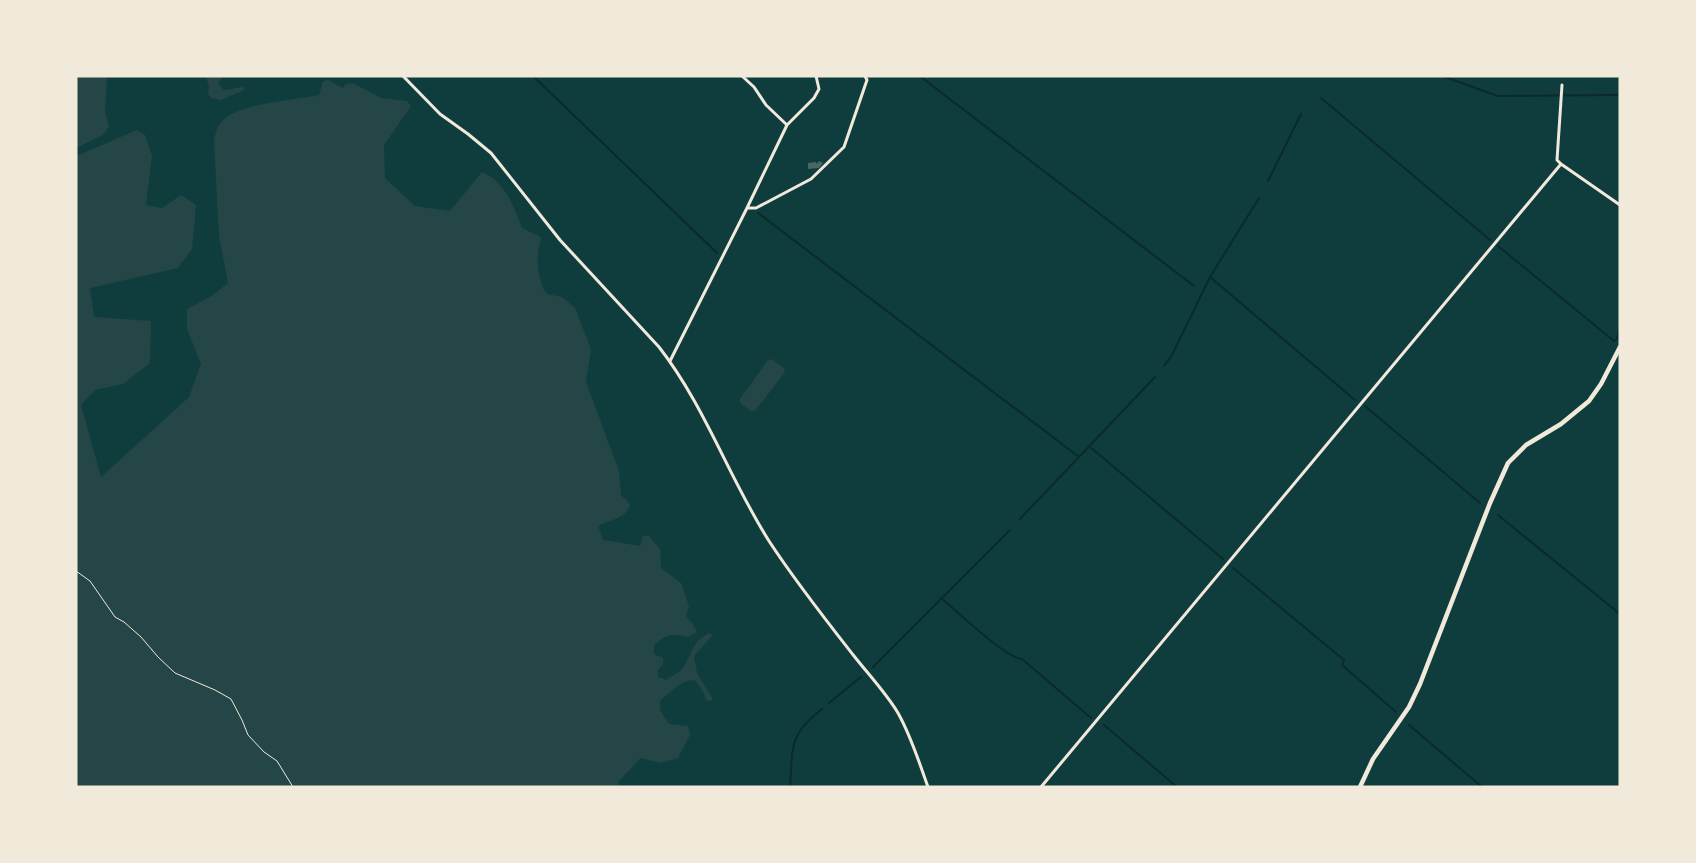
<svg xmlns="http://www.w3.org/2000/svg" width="1696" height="863" font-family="Montserrat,sans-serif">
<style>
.green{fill:#244646}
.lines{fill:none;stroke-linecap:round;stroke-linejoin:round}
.stream{stroke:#0a2a2b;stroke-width:2}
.building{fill:#486865}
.path{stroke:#f1e9da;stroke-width:1}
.minor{stroke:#f1e9da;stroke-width:3}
.secondary{stroke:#f1e9da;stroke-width:4.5}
</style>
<rect width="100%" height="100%" fill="#0f3d3e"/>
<path class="green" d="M76,76h31l-2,36 4,14 -6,9 -27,13z
M206,76h17l-5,7 6,7c7,0 12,-3 20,-3v3l-23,10 -10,-2 -3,-4 1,-7z
M328,80l15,8 3,-4 7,-1 28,15 26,3 4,5 -27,39 1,33 30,28 35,5 32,-39c23,9 32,35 40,56l19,9c0,7 -3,10 -3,16 -1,14 1,30 9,41l15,3 13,11 16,41 -5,33 33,89 2,24 9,9c-2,14 -21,16 -32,22l5,14 37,6 3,-10h6l11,13 1,19 20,15 8,23 -3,10c4,6 9,9 11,16l-9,5c-17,-3 -20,-4 -34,8v9l9,4v6l-5,6v7l8,3c5,-4 13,-7 17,-12 9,-14 9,-26 26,-35l4,2 -19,21 3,17 16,26 -3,2 -4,-1 -2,-7 -9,-13c-15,0 -24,12 -35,21v9l9,14 19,2 2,9 -12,23 -17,5 -20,-5 -23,24 2,5h-544v-631l61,-26 8,5 7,21 -6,49 16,3 19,-13 15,10 -4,44 -14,19 -88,20 4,29 57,4 -1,42 -27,21 -28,6 -14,15 20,72 88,-80 12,-33 -14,-35v-20l23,-12 18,-14 -9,-47 -5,-96c2,-9 4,-17 13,-23 19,-14 68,-17 92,-22l4,-14z
M771,359l13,9 1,4 -30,39h-4l-11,-8v-4l28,-39z"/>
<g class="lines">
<path class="stream" d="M533,76l184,177
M1442,76l56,20 122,-1
M921,77l273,209
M1321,98l169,142
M1268,181l33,-67
M758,213l321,244
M1498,246l116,95 3,-2 3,-12
M1210,277l145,123
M1164,366l8,-11 38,-78 49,-79
M1365,406l115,97
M1089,446l134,113
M1498,515l122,99
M1020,519l135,-142
M1233,568l111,92 -2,5 54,47
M941,598c17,14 63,59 81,61l69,59
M873,667l137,-137
M829,703l32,-26
M1104,725l73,62
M1409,725l73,62
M790,787c3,-40 -2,-52 32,-78"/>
</g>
<path class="building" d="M819,161l4,2 -4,5 -11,1v-6l8,-1 1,2z"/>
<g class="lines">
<path class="path" d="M76,571l14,10 25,36 9,5 17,15 17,20 17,16 40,17 16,9 11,21 6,15 16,17 13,9 16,26"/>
<path class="minor" d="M403,76l37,38 28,20 23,19 69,87 99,107c46,59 70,131 110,194 26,40 56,78 85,115 15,19 32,37 44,57 13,23 21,49 30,74
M742,76l12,11 12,18 21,20
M1562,85l-5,75 4,4 59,41
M747,208l40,-83 27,-27 5,-9 -3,-13
M670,361l77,-153h9l55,-29 33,-32 23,-67 -2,-4
M1041,787l520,-623"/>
<path class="secondary" d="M1360,787l13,-28 36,-52 11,-23 70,-181 18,-40 18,-18 35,-21 28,-23 12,-17 19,-37"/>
</g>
<rect width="1696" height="863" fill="none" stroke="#f1e9da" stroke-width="155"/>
</svg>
